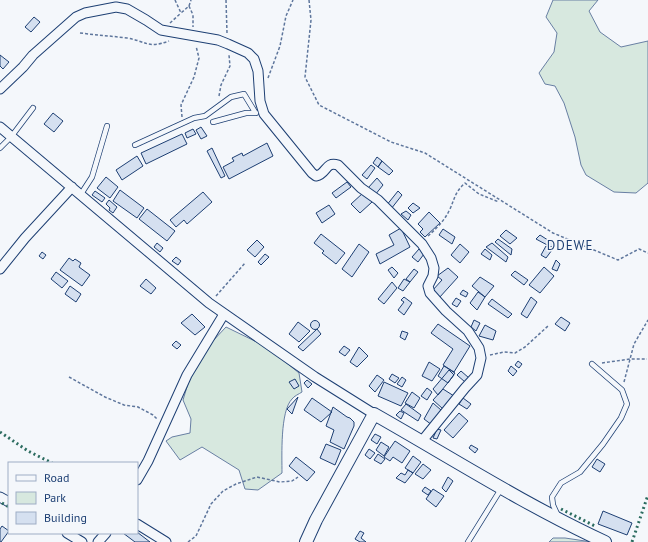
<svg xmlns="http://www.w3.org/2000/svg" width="648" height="542" font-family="'PT Sans',sans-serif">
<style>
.green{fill:#d7e8df;stroke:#687fa3}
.building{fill:#d5e0f0;stroke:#1d3f73}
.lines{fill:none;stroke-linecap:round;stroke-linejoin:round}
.lane-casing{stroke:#1d3f73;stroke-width:6}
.street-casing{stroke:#1d3f73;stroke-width:11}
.secondary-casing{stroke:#1d3f73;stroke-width:14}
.path{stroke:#5e769c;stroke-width:1.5;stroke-dasharray:3 2;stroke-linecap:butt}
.lane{stroke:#f4f7fb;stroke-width:4.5}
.street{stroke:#f4f7fb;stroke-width:9}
.secondary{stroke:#f4f7fb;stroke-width:12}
.hedge{stroke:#2c6c60;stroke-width:3;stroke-dasharray:2 3;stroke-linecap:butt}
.labels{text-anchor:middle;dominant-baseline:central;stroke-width:3;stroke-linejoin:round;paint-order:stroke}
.quarter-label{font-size:13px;letter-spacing:1px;fill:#1d3f73;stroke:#f4f7fb}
</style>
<rect width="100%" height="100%" fill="#f4f7fb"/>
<path class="green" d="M553,0h45l-9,11 11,21 21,15 27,-6v142l-12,10 -22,-1 -28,-17 -5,-10 -6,-28 -11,-34 -9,-17 -10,-2 -6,-11 15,-21 3,-19 -11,-16z
M226,327l41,20 32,26 3,19c-3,2 -8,4 -10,7 -12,12 -10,57 -10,74l-24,17 -13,-1 -6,-19 -37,-23 -22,13 -14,-19 6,-4 18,-4 1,-14 -8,-19 10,-33 17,-23z
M553,538h12l27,4h-43z"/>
<path class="building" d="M34,17l6,5 -9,10 -6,-5z
M0,55l9,7 -6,7 -3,-3z
M53,113l10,8 -9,11 -10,-8z
M201,127l6,9 -6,3 -5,-9z
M193,129l3,5 -9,4 -2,-5z
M182,134l5,10 -41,20 -5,-11z
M267,143l6,13 -44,23 -6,-12 11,-6 -2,-3 10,-5 1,3z
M212,148l13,28 -4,2 -14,-27z
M137,156l6,10 -21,14 -6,-10z
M377,157l5,4 -4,6 -5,-4z
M382,161l11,10 -4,4 -11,-8z
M371,165l4,3 -8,11 -5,-4z
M106,177l12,10 -8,11 -13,-10z
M377,178l6,7 -8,10 -7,-7z
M347,182l4,5 -15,11 -4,-5z
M120,190l24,18 -7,10 -24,-17z
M95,191l10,7 -3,4 -10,-7z
M398,191l4,4 -11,14 -5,-3z
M203,192l9,10 -25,22 -3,-4 -8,7 -6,-7z
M363,193l9,9 -12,11 -9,-9z
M109,200l8,7 -4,6 -4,-3 1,-2 -4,-4z
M413,203l7,5 -7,5 -5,-5z
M329,205l6,9 -13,9 -6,-10z
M147,209l28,22 -8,10 -28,-22z
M406,211l5,4 -3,5 -7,-6z
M429,212l11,11 -15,14 -5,-5 3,-3 -5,-5z
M401,228l9,19 -30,17 -4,-10 18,-9 -5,-10z
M443,229l12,8 -3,7 -13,-9z
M506,230l11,8 -7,6 -10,-8z
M321,234l24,19 -9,11 -14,-11 2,-2 -10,-8z
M540,235l14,9 -3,3 -15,-8z
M498,239l14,10 -1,6 -16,-13z
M257,240l7,7 -9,10 -8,-7z
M157,243l6,5 -3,4 -6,-5z
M492,243l16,14 -2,5 -20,-15z
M359,244l10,8 -17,25 -10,-8z
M460,244l9,8 -9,11 -9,-8z
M546,246l6,4 -6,8 -5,-3z
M419,249l5,5 -6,8 -6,-5z
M485,249l7,6 -2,5 -9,-6z
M42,252l4,3 -3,4 -4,-3z
M265,254l4,3 -8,8 -3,-3z
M176,257l5,4 -3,4 -6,-4z
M69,258l4,3 2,-2 6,4 -2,4 11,8 -8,11 -22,-16z
M556,260l4,4 -3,7 -5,-2z
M392,267l6,6 -4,5 -6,-8z
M544,267l10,9 -14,17 -11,-8z
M448,268l10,9 -19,21 -7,-7 10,-11 -5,-4z
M414,269l4,3 -8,10 -4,-3z
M515,271l13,9 -4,5 -13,-10z
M56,272l12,9 -6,7 -11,-9z
M480,277l14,9 -9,11 -13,-11z
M146,279l10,9 -5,6 -11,-8z
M404,279l6,3 -7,9 -5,-3z
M392,282l5,6 -13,16 -6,-5z
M70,286l11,8 -5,8 -11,-8z
M463,290l5,3 -2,4 -6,-3z
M478,292l7,5 -8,13 -7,-7z
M404,297l8,6 -8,12 -6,-5 6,-8 -3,-2z
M531,297l6,5 -10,16 -6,-4z
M456,298l5,3 -4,6 -5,-3z
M492,299l20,15 -4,4 -20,-14z
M192,314l13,13 -10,8 -14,-12z
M561,317l9,6 -5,8 -10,-7z
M474,320l6,3 -4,8 -5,-4z
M310.5 325a4.5 4.5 0 1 1 9 0a4.5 4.5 0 1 1-9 0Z
M298,322l12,9 -11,11 -10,-8z
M438,324l32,22 -16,26 -11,-7 10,-16 -22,-16z
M485,325l11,6 -3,9 -14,-4z
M317,329l4,5 -18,17 -5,-4z
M402,331l6,2 -3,7 -5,-3z
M176,341l5,4 -4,4 -5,-4z
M344,346l6,4 -5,6 -6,-4z
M359,347l9,9 -11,11 -7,-5z
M518,361l4,3 -3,4 -4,-3z
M429,362l11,7 -8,12 -10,-5z
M444,366l11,7 -7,10 -10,-7z
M511,366l6,5 -4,5 -5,-5z
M449,370l5,5 -16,20 -5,-6z
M461,371l8,7 -4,4 -8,-7z
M392,374l7,4 -4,5 -6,-4z
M377,375l7,5 -9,12 -6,-6z
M402,377l4,3 -4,7 -5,-3z
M295,379l4,7 -5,3 -5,-7z
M307,380l5,4 -4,4 -4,-5z
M384,382l24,11 -7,13 -23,-10z
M427,388l5,4 -5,8 -6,-4z
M443,389l11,7 -11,13 -10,-9z
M412,392l8,6 -6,10 -9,-5z
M298,397l-6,17 -5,-5z
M312,398l20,14 -11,10 -17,-12z
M463,398l8,6 -4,5 -8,-5z
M433,403l8,7 -9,15 -8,-6z
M406,404l15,11 -3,6 -17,-11z
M333,407l14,10 3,1 4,4v4l-10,23 -14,-7 4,-12 -8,-4z
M400,411l4,2 -3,6 -5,-4z
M459,413l9,8 -15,17 -9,-8z
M437,429l4,1 -4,9 -4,-1z
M375,434l6,3 -4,7 -6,-4z
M395,441l15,10 -8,12 -9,-6 -3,4 -6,-4z
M381,442l8,5 -5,9 -8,-6z
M326,444l15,6 -6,15 -15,-7z
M471,445l7,4 -3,4 -6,-5z
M369,449l6,4 -5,6 -5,-4z
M378,454l7,5 -4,5 -7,-4z
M413,456l8,6 -8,11 -8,-5z
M296,457l19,15 -8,9 -18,-15z
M597,459l8,5 -5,8 -8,-5z
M423,464l8,6 -8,9 -8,-5z
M408,470l5,3 -8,10 -9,-5 5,-5 4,2z
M448,477l5,4 -7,11 -4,-4z
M425,487l6,4 -3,4 -6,-4z
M433,489l11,7 -8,11 -10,-8z
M603,511l29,12 -5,12 -29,-11z
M2,526l7,5 -8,11h-1v-13z
M360,531l4,2 -3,5 5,4h-6l-5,-3z
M137,532l13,10h-15l-12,-9h14z"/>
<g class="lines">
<defs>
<path id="lane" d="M213,122l33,-9h10
M135,145l59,-27 11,-2 26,-19 13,-3 11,18
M0,148l11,-11 22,-29
M81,194l11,-17 15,-51
M558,516l-5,-11 -1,-8 9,-14 19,-11 23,-28 18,-26 6,-14 -5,-14 -30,-26
M468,542l33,-53"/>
<path id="street" d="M0,89l23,-22 10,-12 43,-38 9,-4 31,-6 11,2 19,11 15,10 57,10 10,4 20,9 6,6 4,12 2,30 4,13 48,59 4,3c11,-2 9,-15 22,-11l23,23 17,12 44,44 9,14 3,10 -1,8 -5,10 2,7 16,18 22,20 11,17 2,10 -4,17 -12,13 -43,53
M0,127l209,176 106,74 59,37
M0,269l25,-31 47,-51
M137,480l11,-19 39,-86 37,-61
M0,497l9,5
M137,524l29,18
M67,533l15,9
M98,542l8,-9"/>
<path id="secondary" d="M306,542l10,-22 58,-106c76,43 151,91 231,128"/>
</defs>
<use href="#lane" class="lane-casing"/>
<use href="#street" class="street-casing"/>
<use href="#secondary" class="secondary-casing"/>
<path class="path" d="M175,0l6,13 8,-7 2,-6
M226,0l1,33
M309,0l2,20 -6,57 14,28 72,37 34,11 128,80 65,27 21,-11 9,4
M189,6l4,9v12
M170,23l11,-10
M80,33c16,2 31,3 47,5 19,3 20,11 42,3
M268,78l12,-32 6,-30 7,-16
M219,96l2,-11 9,-19 -1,-11
M182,117l-1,-12 13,-28 5,-19 -3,-12
M428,236c8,-7 16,-15 21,-25 6,-12 5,-18 16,-28l14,11 20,8
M216,296l29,-33
M490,355l14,-3 11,1 10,-6 23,-21
M602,363l28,-4h17
M69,377l36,20 19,8 14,2 15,8 4,4
M624,382l10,-38 14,-24
M188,542l8,-6 15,-32 12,-13 13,-7 21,-7 23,5 12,-1 6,-4"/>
<use href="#lane" class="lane"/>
<use href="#street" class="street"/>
<use href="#secondary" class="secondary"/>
<path class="hedge" d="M0,432l28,19 24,12
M2,503l7,4
M561,509l34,17
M632,542l16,-47"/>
</g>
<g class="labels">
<g class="quarter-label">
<text x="570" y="245">DDEWE</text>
</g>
</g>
<rect x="8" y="462" width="130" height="72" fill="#f4f7fb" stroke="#9eadc5"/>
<rect x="16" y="475" width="20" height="6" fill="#f4f7fb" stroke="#9eadc5"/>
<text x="44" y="482" font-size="12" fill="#1d3f73">Road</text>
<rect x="16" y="492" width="20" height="12" fill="#d7e8df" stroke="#9eadc5"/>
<text x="44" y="502" font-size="12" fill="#1d3f73">Park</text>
<rect x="16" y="512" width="20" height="12" fill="#d5e0f0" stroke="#9eadc5"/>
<text x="44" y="522" font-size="12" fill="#1d3f73">Building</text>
</svg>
